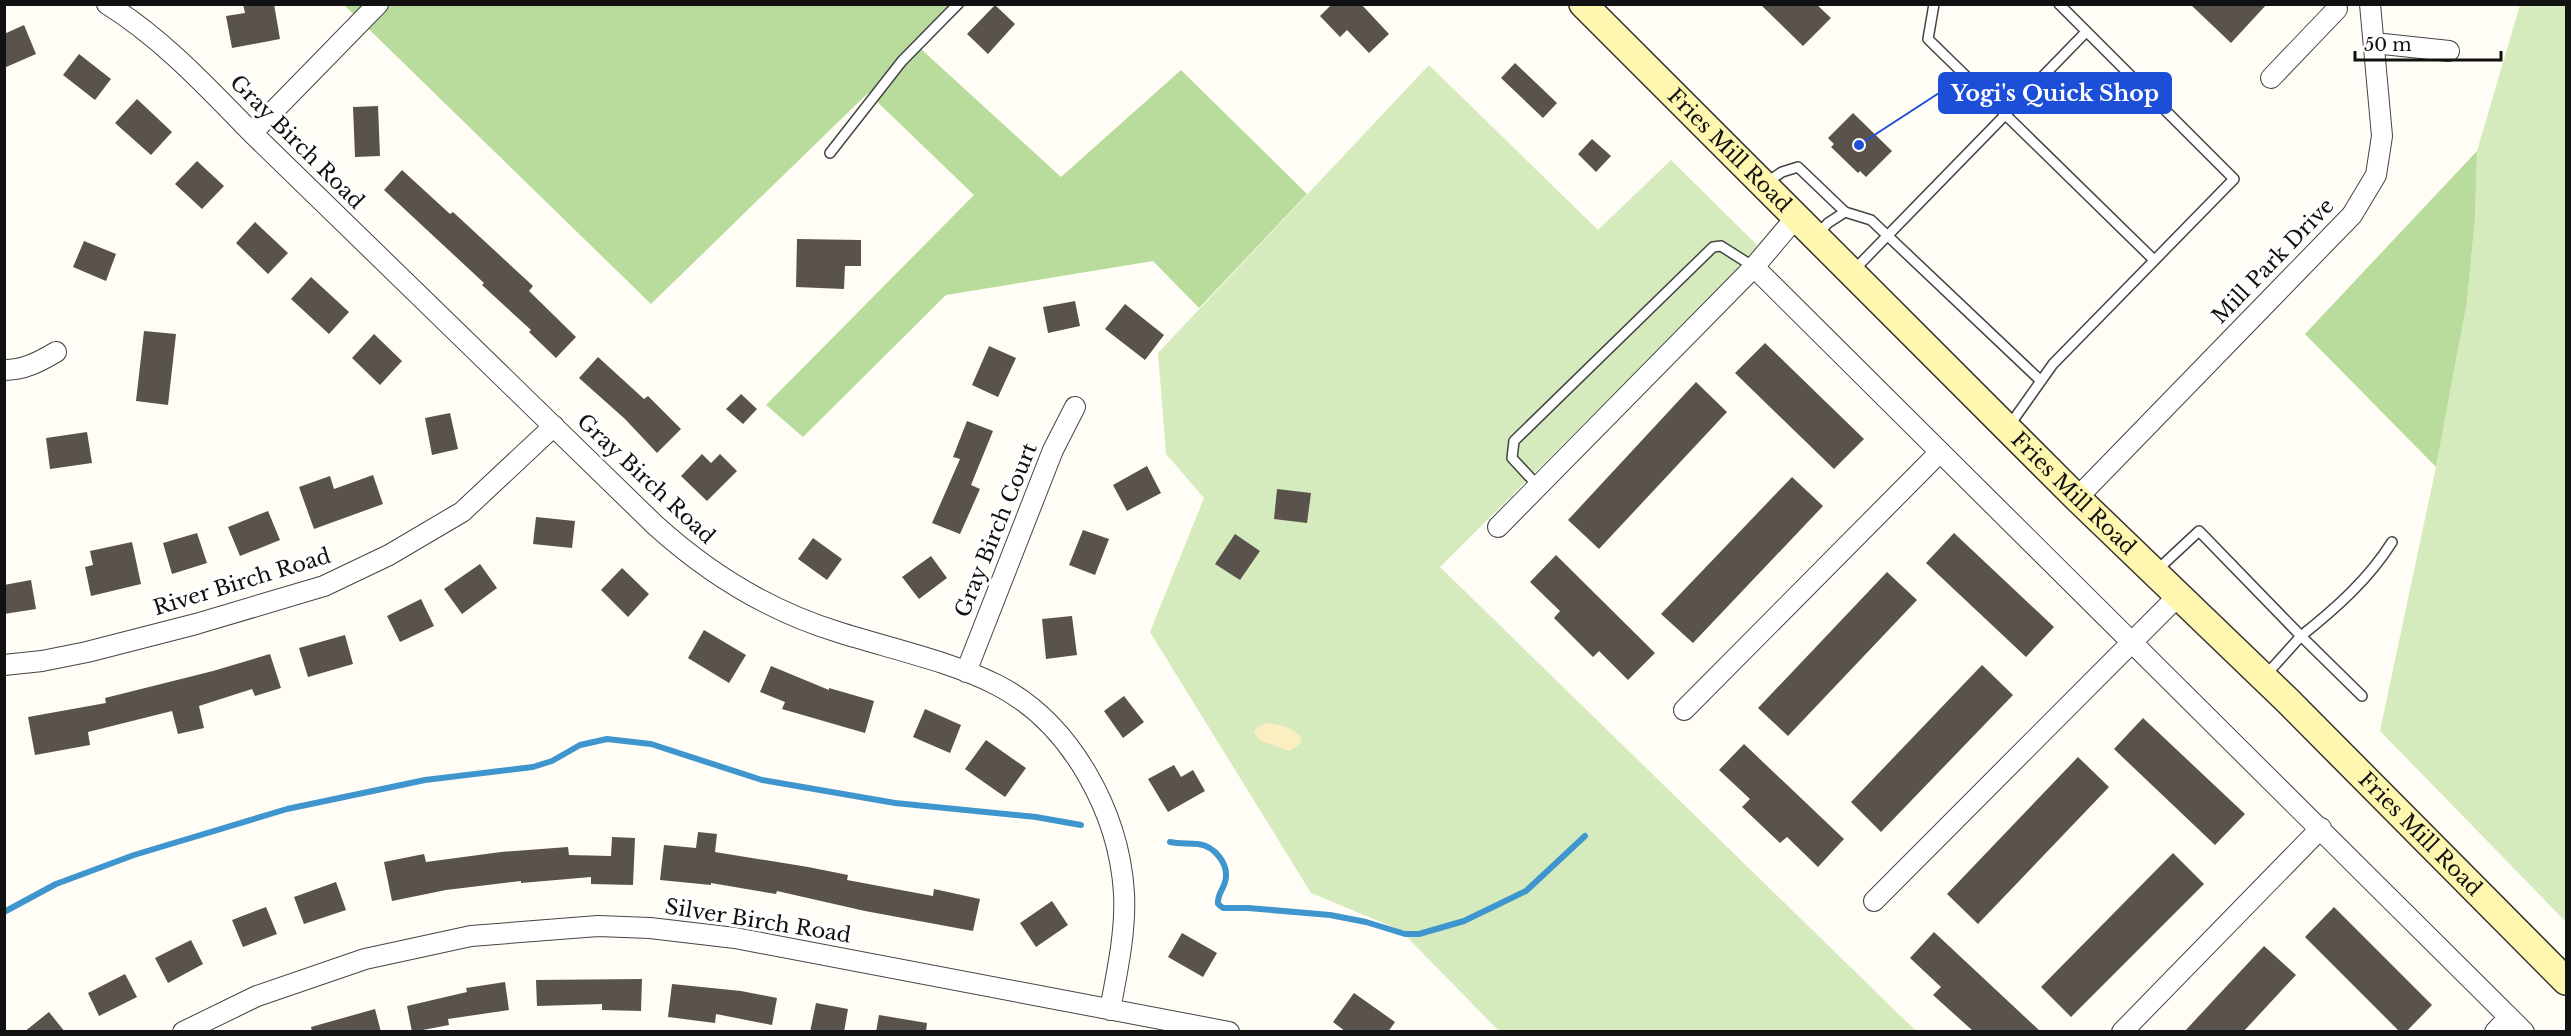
<svg xmlns="http://www.w3.org/2000/svg" width="2571" height="1036" font-family="'Libre Baskerville',serif">
<style>
.green{fill:#d5ebbd}
.forest{fill:#b9dc9c}
.sand{fill:#fbeec1}
.lines{fill:none;stroke-linecap:round;stroke-linejoin:round}
.stream{stroke:#3f96cf;stroke-width:6}
.building{fill:#5a524d}
.lane-casing{stroke:#444;stroke-width:12}
.street-casing{stroke:#444;stroke-width:22}
.secondary-casing{stroke:#333;stroke-width:30}
.lane{stroke:#fff;stroke-width:9}
.street{stroke:#fff;stroke-width:20}
.secondary{stroke:#fff6b0;stroke-width:27}
.labels{text-anchor:middle;dominant-baseline:central;stroke-width:6;stroke-linejoin:round;paint-order:stroke}
.street-label{font-size:21px;fill:#111;stroke:#fff}
.leader{fill:none;stroke:#1d4ed8;stroke-width:2}
.callout-dot{fill:#1d4ed8;stroke:#fff;stroke-width:2}
.callout{fill:#1d4ed8;stroke:#1d4ed8;stroke-width:2}
.callout-label{font-size:22px;text-anchor:middle;font-weight:bold;fill:#fff}
</style>
<rect width="100%" height="100%" fill="#fffdf5"/>
<path class="green" d="M2520,5h46v917l-186,-191 56,-264 31,-165 8,-83 2,-68z
M1429,65l169,165 73,-70 89,88 -320,319 476,464h-417l-99,-101 -89,-37 -161,-261 54,-134 -38,-44 -8,-101z"/>
<path class="forest" d="M344,5h622l-45,44 140,128 120,-107 126,124 -108,114 -46,-47 -207,34 -143,142 -37,-32 208,-210 -106,-102 -217,211z
M2477,151l-2,68 -8,83 -31,165 -131,-133z"/>
<path class="sand" d="M1266,723c15,2 25,3 35,14v6l-11,8 -29,-10 -7,-9 2,-4z"/>
<g class="lines">
<path class="stream" d="M1170,842c9,2 19,1 28,2 17,2 32,21 27,38 -2,8 -8,13 -7,22l5,4h25l82,7 36,7 39,12h14l45,-13 62,-30 59,-55
M4,912l52,-28 78,-29 153,-46 138,-29 108,-13 19,-6 28,-16 27,-6 44,5 111,36 133,23 141,14 45,8"/>
</g>
<path class="building" d="M243,4h31l6,35 -48,9 -6,-32 19,-3z
M1332,4h29l28,30 -20,19 -22,-23 -7,7 -20,-21z
M1760,4h56l15,14 -28,28z
M2190,4h77l-36,39z
M995,5l20,19 -27,30 -21,-20z
M24,25l12,29 -32,14v-34z
M79,54l32,25 -16,21 -32,-25z
M1515,63l42,40 -14,15 -42,-40z
M137,99l35,33 -21,23 -36,-32z
M378,106l2,50 -25,1 -2,-50z
M1853,113l39,38 -26,26 -6,-6 -2,2 -27,-26 3,-3 -6,-6z
M1592,139l19,17 -15,16 -18,-18z
M197,161l27,25 -22,23 -27,-25z
M402,170l48,44 3,-2 80,74 -4,5 47,46 -20,21 -27,-26 2,-2 -49,-45 2,-2 -100,-93z
M255,222l33,31 -20,21 -32,-31z
M797,239l64,1v26h-16l-1,23 -48,-2z
M84,241l32,13 -10,27 -33,-14z
M311,277l38,35 -20,22 -38,-35z
M1075,301l5,25 -32,7 -5,-26z
M1125,304l39,31 -19,25 -40,-31z
M144,331l32,3 -8,71 -32,-4z
M374,334l28,27 -22,24 -28,-27z
M1765,343l99,96 -30,30 -99,-96z
M989,346l27,12 -18,39 -26,-12z
M598,357l46,42 4,-3 33,33 -24,24 -32,-34 -46,-41z
M1696,382l31,30 -128,137 -31,-29z
M741,394l16,15 -14,15 -17,-15z
M450,413l8,36 -26,6 -7,-37z
M967,421l26,10 -22,54 9,4 -20,45 -28,-11 28,-64 -7,-2z
M87,432l5,31 -42,6 -4,-31z
M702,454l9,9 9,-9 17,17 -30,30 -26,-25z
M1147,466l14,27 -34,18 -14,-26z
M373,475l10,29 -69,25 -15,-42 31,-11 4,13z
M1792,477l31,29 -130,137 -32,-29z
M1277,489l34,4 -4,30 -33,-4z
M268,511l12,29 -40,16 -12,-29z
M536,517l39,4 -3,27 -39,-4z
M1083,530l26,9 -14,36 -26,-10z
M197,533l10,30 -35,11 -9,-31z
M1954,533l100,94 -28,30 -100,-94z
M1235,534l25,17 -20,29 -25,-16z
M813,538l29,21 -15,21 -29,-21z
M132,542l9,42 -50,12 -6,-29 8,-2 -3,-14z
M1556,555l99,98 -27,27 -29,-29 -6,6 -39,-39 6,-7 -30,-29z
M931,556l16,22 -28,21 -17,-22z
M480,564l17,24 -35,26 -18,-25z
M622,568l27,26 -21,23 -27,-27z
M1887,572l30,28 -129,136 -30,-28z
M31,580l5,29 -32,5v-29z
M421,599l13,27 -34,16 -13,-26z
M1072,616l5,39 -31,4 -4,-40z
M704,630l42,25 -17,28 -41,-25z
M345,635l8,29 -45,13 -9,-29z
M270,654l11,34 -26,8 -3,-7 -53,17 5,22 -26,6 -6,-23 -84,21 2,13 -55,10 -7,-38 78,-14 -1,-5 108,-27z
M1982,665l31,30 -132,137 -30,-30z
M771,666l58,24v-2l45,13 -9,32 -83,-24 3,-7 -25,-10z
M1124,696l20,26 -21,16 -19,-27z
M925,709l36,16 -11,28 -37,-16z
M2143,718l102,96 -30,31 -101,-96z
M986,740l40,28 -21,29 -40,-28z
M1744,744l100,95 -26,28 -31,-30 -7,6 -38,-36 8,-8 -31,-29z
M2078,757l31,30 -131,137 -31,-30z
M1174,765l7,12 12,-7 12,21 -37,21 -20,-33z
M698,832l19,2 -2,18 93,15 40,8 -1,5 86,16 1,-7 46,10 -7,32 -108,-20 -88,-20 -1,3 -65,-11v2l-51,-5 4,-35 32,3z
M612,837l23,1 -2,47 -42,-1v-7l-70,6v-2l-75,9 -54,11 -8,-39 40,-8 2,8 75,-10 67,-5 1,8 42,1z
M2173,853l31,31 -133,133 -30,-30z
M336,882l10,28 -42,14 -10,-27z
M1052,901l16,24 -32,22 -16,-24z
M266,907l11,27 -34,13 -11,-27z
M2334,907l98,98 -26,27h-6l-95,-95z
M1934,932l107,100 -68,-1 -40,-36 8,-8 -31,-29z
M1182,933l35,20 -14,24 -35,-20z
M191,940l12,24 -35,19 -13,-25z
M2264,946l32,29 -53,57h-59z
M125,974l12,23 -38,19 -11,-23z
M642,979l-1,32 -39,-1v-6l-65,2 -1,-26z
M505,982l4,28 -61,9 1,6 -37,7 -5,-26 60,-14 -1,-4z
M672,984l69,7 36,7 -5,27 -56,-11 -1,9 -47,-6z
M1354,993l41,29 -7,10h-42l-13,-10z
M816,1003l32,6 -4,23h-34z
M375,1009l6,23h-69l-1,-5z
M49,1012l16,20h-41z
M879,1015l48,8 -1,9h-50z"/>
<g class="lines">
<defs>
<path id="lane" d="M1934,4l-6,35 226,221
M830,153l72,-92 56,-57
M1767,182l15,-10 16,-5 47,45
M1817,235l11,-12 17,-11 26,8 170,161
M1854,270l232,-238
M2009,426l44,-62 181,-185 -175,-175
M1538,486l-26,-28 2,-17 199,-194 8,-1 33,21
M2156,571l43,-40 102,105 -36,40
M2362,696l-61,-60c34,-27 68,-57 91,-94"/>
<path id="street" d="M107,4c56,35 100,83 145,129l403,392c53,48 114,86 183,107 50,16 112,29 159,53 74,38 122,127 127,208 2,39 -7,79 -14,117
M2374,43l75,8
M2271,78l66,-69
M252,133l126,-129
M1754,267l770,765
M4,370c20,0 35,-8 52,-18
M2077,498l275,-283 24,-40 6,-39 -12,-132
M1498,527l256,-260 43,-51
M4,665l38,-4 45,-9 109,-28 128,-38 65,-31 73,-43 92,-86
M966,672l87,-222 22,-43
M1684,710l255,-257
M1874,901l304,-305
M183,1032l74,-36 108,-37 106,-23 127,-10 52,2 85,10 494,94
M2122,1032l199,-204
M2495,1032l14,-15"/>
<g id="secondary">
<path id="s1" d="M1583,4l494,494 211,203 278,280"/>
</g>
</defs>
<use href="#lane" class="lane-casing"/>
<use href="#street" class="street-casing"/>
<use href="#secondary" class="secondary-casing"/>
<use href="#lane" class="lane"/>
<use href="#street" class="street"/>
<use href="#secondary" class="secondary"/>
</g>
<g class="labels">
<g class="street-label">
<text transform="translate(297 142) rotate(45)">Gray Birch Road</text>
<text stroke="none"><textPath href="#s1" startOffset="207">Fries Mill Road</textPath></text>
<text transform="translate(2273 261) rotate(-46)">Mill Park Drive</text>
<text transform="translate(646 479) rotate(43)">Gray Birch Road</text>
<text stroke="none"><textPath href="#s1" startOffset="693">Fries Mill Road</textPath></text>
<text transform="translate(996 530) rotate(-68)">Gray Birch Court</text>
<text transform="translate(242 582) rotate(-17)">River Birch Road</text>
<text stroke="none"><textPath href="#s1" startOffset="1179">Fries Mill Road</textPath></text>
<text transform="translate(758 921) rotate(9)">Silver Birch Road</text>
</g>
</g>
<path class="leader" d="M1859 145L1939 93"/>
<circle class="callout-dot" cx="1859" cy="145" r="6"/>
<rect class="callout" x="1939" y="73" width="232" height="40" rx="6"/>
<g class="callout-label">
<text x="2055" y="101">Yogi's Quick Shop</text>
</g>
<rect width="2571" height="1036" fill="none" stroke="#111111" stroke-width="12"/>
<path d="M2355 51v9h146v-9" fill="none" stroke="#111111" stroke-width="3"/>
<text x="2364" y="51" font-size="18" fill="#111111" stroke="#ffffff" stroke-width="4.5" paint-order="stroke">50 m</text>
</svg>
